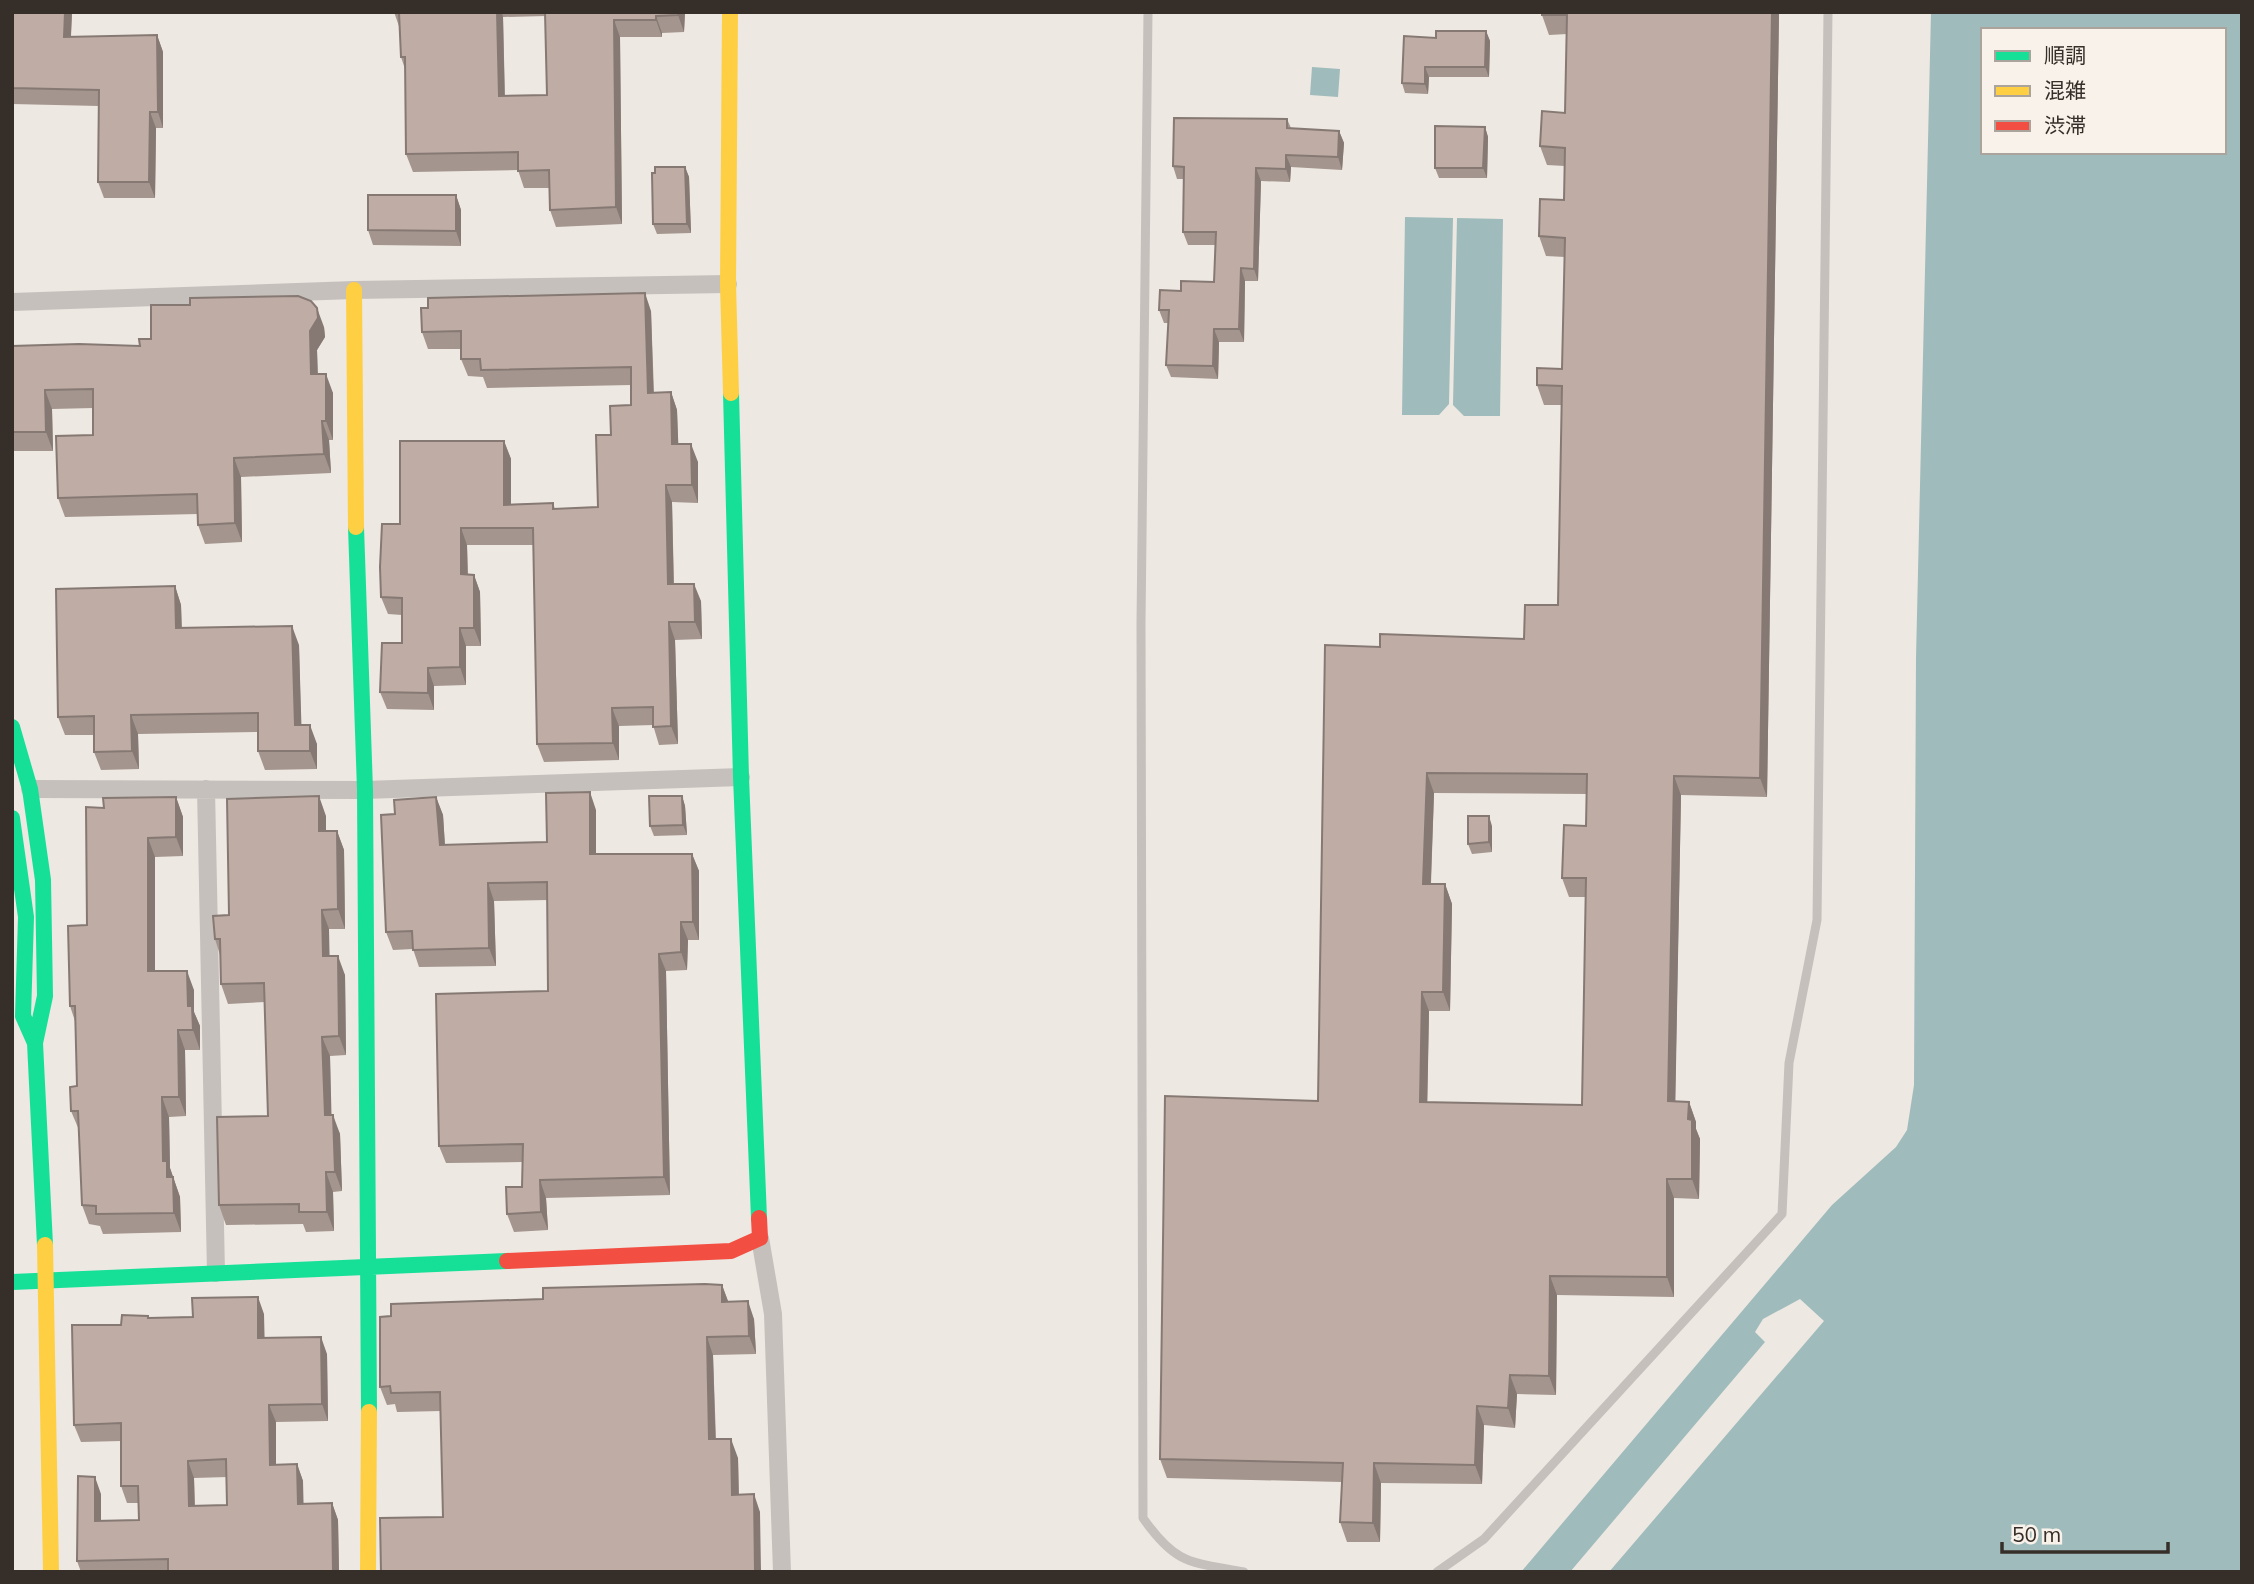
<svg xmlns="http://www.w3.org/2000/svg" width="2254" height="1584" font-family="Mulish,'Noto Sans JP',sans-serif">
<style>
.water{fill:#a0bbbc;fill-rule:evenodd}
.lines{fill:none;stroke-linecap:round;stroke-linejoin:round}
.lane{stroke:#c5c0bb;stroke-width:9}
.street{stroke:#c5c0bb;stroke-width:18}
.fast{stroke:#16e098;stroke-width:16}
.slow{stroke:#ffcf43;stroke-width:16}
.jam{stroke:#f24e42;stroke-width:16}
.wall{fill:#a4958e;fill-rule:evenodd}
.shaded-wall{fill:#867974}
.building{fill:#bfada5;stroke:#867974;stroke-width:2;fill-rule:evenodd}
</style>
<rect width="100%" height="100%" fill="#ede8e2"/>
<path class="water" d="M1931,12h311v1560h-633l215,-251 -24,-22 -37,20 -8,13 10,10 -195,230h-49l311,-367 64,-58 11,-17 7,-45 2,-427zM1983,30h241v122h-241z
M1312,67l28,2 -2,28 -28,-2z
M1405,217l48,1 -4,186 -10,11h-37z
M1457,218l46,1 -3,197h-36l-11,-11z"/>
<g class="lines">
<path class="lane" d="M1148,12l-7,611 2,895c33,47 47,44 101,54
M1437,1572l47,-33 298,-325 7,-151 28,-143 11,-908"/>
<path class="street" d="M12,302l342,-12 374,-6
M30,789l335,1 376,-13
M206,789l10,484
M760,1238l13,76 9,258"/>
<path class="fast" d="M731,393l10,384 18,441
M356,527l9,263 4,622
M12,727l18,62 13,91 2,116 -10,47 10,202
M12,818l14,99 -3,99 12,27
M12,1282l495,-21"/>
<path class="slow" d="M730,12l-2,272 3,109
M354,290l2,237
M45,1245l6,327
M368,1572l1,-160"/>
<path class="jam" d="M507,1261l224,-10 29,-13 -1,-20"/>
</g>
<path class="wall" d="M12,12h60l-1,25 86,-2 6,17v76h-7l-1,70h-51l-6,-16 1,-76 -87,-2z
M394,12h291l-1,20 -22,1v4h-42l2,187 -66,3 -6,-17 -1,-22h-25l-6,-18 -105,2 -7,-18 -1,-85 -4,-12 -1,-28zM546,16l1,79 -42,1 -2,-79z
M1542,12h237l-12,785 -86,-2 -6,307h14l7,20v7l4,10 -1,60 -25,-1v99l-117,-2 -1,100 -39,-1 -2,34 -31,-3 -2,59 -101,-1 -1,59h-33l-7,-20 2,-40 -175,-4 -7,-19 158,-358 62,-454 144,-8 34,-34 4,-200h-18l-7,-20 25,-16 3,-112 -19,-1 -7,-20 25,-36 1,-34 -18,-1 -7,-19 25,-33 2,-79 -18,1 -7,-20zM1434,793l153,1 -1,32 -24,52 7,19h17l-4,208 -155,-3 2,-91h21l2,-107 -7,-20h-14z
M1486,31l4,10 -1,36h-60l-1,17 -23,-1 -3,-10 34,-45z
M1287,119l4,9 48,3 5,12 -2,27 -51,-3 -1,15 -29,-1 -3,100h-13l-1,61h-25l-1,37 -47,-2 -5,-12 2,-42h-4l-5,-13 22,-19 33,-9 1,-37h-27l-5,-13 1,-53h-7l-4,-13z
M1485,127l3,10 -1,41h-48l-4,-10z
M685,167l4,10 2,56 -34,1 -4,-10z
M456,195l5,15v36l-88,-1 -5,-15z
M651,311l3,82 17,-1 6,18 1,34 20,18v41l-26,-1 2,82 27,17 1,38 -27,1 3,104 -19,1 -6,-20 -34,1v34l-75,2 -7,-18 -4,-199h-66l1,30h6l6,17 1,54h-15v39l-32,1v24l-47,-1 -7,-17 22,-49v-28l-14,-1 -7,-17 19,-73 104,-83 7,18v45l42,-1 2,6 43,-2 13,-72 20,-30v-20l-144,3 -4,-11 -15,-1 -7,-17v-10h-33l-6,-17z
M324,327l1,10 -8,13 1,24 15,19v47h-4l2,33 -90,4 1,65 -37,2 -7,-19v-11l-133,3 -7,-19 35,-63v-27l-41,1 1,42h-41v-105h128z
M175,586l6,19 1,23 117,17 2,80 16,19v25l-52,1 -7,-19v-19l-120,2 1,35 -38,1 -7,-18v-17h-29l-7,-18z
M682,796l3,10 2,29 -33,1 -4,-10z
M176,797l7,20v39l-28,1v114l39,19v22l6,14v24h-15l1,66 -17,1 1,51 10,29 1,35 -78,2 -3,-8 -11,-2 -7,-19 -3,-75 -8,-19 6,-25 -2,-65 -5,-15 17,-81 17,-117z
M436,797l7,18 2,30 102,-3 49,-32v44h96l7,17v69h-11l-1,30 -21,1 4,224 -124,3 2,32 -34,2 -7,-18 15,-27v-25l-76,1 -7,-17 109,-155v-91l-54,1 2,65 -77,1 -6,-18 -20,1 -7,-18 9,-118z
M326,816v15h11l7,19 1,79h-16v27l16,19 1,80 -16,1 1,59 9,19 2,57 -9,1 1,39 -28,1 -3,-8 -77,1 -7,-20 49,-89 -3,-114 -37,2 -7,-20 -1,-29 -5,-16 14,-24z
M1492,826v26l-20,2 -4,-10z
M722,1285l6,16 26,18 2,35 -43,1 3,84 22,19 1,36 21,18 -317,5 -2,-106 -44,1 -2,-8 -8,1 -7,-18 11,-71 152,-17z
M264,1314v24l63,16 1,67 -52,1v43l21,-1 6,17v23l29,-1 6,17 1,52h-258l-4,-11 24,-67v27l38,-1v-17h-12l-6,-17v-45l-40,1 -7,-17 47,-100 27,-7zM227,1477v28l-32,1 -1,-28z"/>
<path class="shaded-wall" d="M65,12h7l-2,41 -6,-16z
M497,12h5l1,5 2,97 -6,-18z
M678,12h7l-1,20 -6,-17z
M1772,12h7l-12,785 -7,-19z
M656,16l6,17v4l-6,-17z
M614,20l6,17 2,187 -6,-17z
M1486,31l4,10 -1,36 -4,-10z
M157,35l6,17v76l-5,-16z
M1425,67l4,10 -1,17 -3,-10z
M150,112l6,16 -1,70 -6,-16z
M1485,127l3,10 -1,41 -4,-10z
M1339,131l5,12 -2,27 -4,-13z
M1286,155l5,12 -1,15 -4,-13z
M685,167l4,10 2,56 -4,-9z
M1256,168l5,13 -3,100 -4,-12z
M456,195l5,15v36l-5,-15z
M1241,268l4,13 -1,61 -5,-13z
M645,293l6,18 3,100 -6,-18z
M317,308l7,19 1,10 -8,13 1,43 -7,-19 -1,-43z
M1214,329l5,13 -1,37 -5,-13z
M326,374l7,19v47l-7,-19z
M45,390l7,19 1,42 -7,-19z
M671,392l6,18 2,52 -7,-18z
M322,421l7,19 2,33 -7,-19z
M504,441l7,18v63l-7,-17z
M691,444l7,18v41l-6,-18z
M234,458l7,19 1,65 -7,-19z
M666,485l6,17 2,100 -6,-18z
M461,528l6,17 1,47 -7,-18z
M474,575l6,17 1,54 -7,-18z
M694,584l7,17 1,38 -7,-17z
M175,586l6,19 1,42 -6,-19z
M669,622l6,18 3,104 -7,-18z
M292,626l7,19 3,99 -7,-19z
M460,628l6,18v39l-6,-18z
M428,668l6,18v24l-6,-17z
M612,708l7,18v34l-6,-17z
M131,715l7,19 1,35 -7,-18z
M310,725l7,19v25l-7,-18z
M1427,773l7,20 -4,110 -7,-19z
M1674,776l7,19 -6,326 -7,-20z
M590,792l6,18v62l-6,-18z
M319,796l7,20v34l-7,-19z
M682,796l3,10 2,29 -4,-10z
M176,797l7,20v39l-7,-19z
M436,797l7,18 3,48 -6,-18z
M1489,816l3,10v26l-3,-10z
M337,831l7,19 1,79 -7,-20z
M148,838l7,19v133l-7,-19z
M692,854l7,17v69l-6,-18z
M488,883l6,18 2,65 -7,-18z
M1445,884l7,20 -2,107 -7,-19z
M322,910l7,19 1,46 -7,-19z
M681,922l7,18 -1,30 -6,-18z
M659,954l7,17 4,224 -6,-18z
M338,956l7,19 1,80 -7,-19z
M187,971l7,19v22l6,14v24l-7,-20 -5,-24z
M1422,992l7,19 -2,110 -7,-19z
M178,1030l7,20 1,66 -7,-19z
M322,1037l8,19 2,79 -7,-20z
M162,1097l7,20 1,51 10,29 1,35 -7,-19 -11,-52z
M1689,1102l7,20v7l4,10 -1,60 -7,-20 -4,-60z
M333,1115l7,19 2,57 -7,-19z
M326,1172l7,20 1,39 -7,-19z
M1667,1179l7,19v99l-7,-20z
M540,1180l6,18 2,32 -7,-18z
M1550,1276l7,19 -1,100 -7,-19z
M722,1285l7,19 -7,-2z
M258,1297l6,17 1,41 -7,-17z
M748,1301l6,18 2,35 -7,-18z
M321,1337l6,17 1,67 -6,-17z
M707,1337l6,18 3,103 -7,-19z
M1510,1375l7,19 -2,34 -7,-20z
M269,1405l7,17v60l-6,-17z
M1477,1406l7,19 -2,59 -7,-19z
M731,1439l7,19 1,55 -7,-18z
M188,1461l6,17 1,45 -6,-17z
M1374,1463l7,20 -1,59 -7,-19z
M297,1464l6,17 1,40 -6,-17z
M95,1477l6,17v44l-6,-17z
M754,1494l6,18 1,60h-6z
M332,1503l6,17 1,52h-6z"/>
<path class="building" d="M12,12h53l-1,25 93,-2 1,77h-8l-1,70h-51l1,-92 -87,-2z
M399,12h98l2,84 48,-1 -2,-83h133v3l-22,1v4h-42l2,187 -66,3 -1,-40 -31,1v-19l-112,2 -1,-97h-4z
M1542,12h230l-12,766 -86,-2 -6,325 21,1 -1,17 4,1v59h-25v98l-117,-1 -1,100 -39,-1 -2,33 -31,-2 -2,59 -101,-2 -1,60 -33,-1 3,-59 -183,-4 5,-363 153,5 7,-456 55,2v-13l144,5 1,-34h33l4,-219 -25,-1v-17l25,1 3,-131 -26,-2 1,-37 24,1 1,-52 -25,-2 2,-35 23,2 2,-98h-25zM1427,773l160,1 -1,52 -22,-1 -2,53h24l-4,227 -162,-3 2,-110h21l2,-108h-22z
M1436,31h50l-1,36h-60v17l-23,-1 2,-47 32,2z
M1174,118l113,1v9l52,3 -1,26 -52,-2v14l-30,-1 -2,101 -13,-1 -2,61h-25l-1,37 -47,-1 3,-55h-10l1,-20 21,1v-10l33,1 2,-50h-33l1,-65 -11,-1z
M1435,126l50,1 -2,41h-48z
M655,167h30l2,57h-34l-1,-51h3z
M368,195h88v36l-88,-1z
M645,293l3,100 23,-1 1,52h19l1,41h-26l2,99h26l1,38h-26l2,104 -18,1v-20l-41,1 1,35 -76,1 -4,-216h-72v46l13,1v53h-14v39l-32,1v25l-48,-1 2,-49h20v-45l-21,-1 -1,-30 2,-43h18v-83h104v64l49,-2v6l45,-2 -2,-72h15l-1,-29 21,-1v-38l-150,3 -1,-11h-19v-28l-39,1 -1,-24h7v-10z
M298,296l13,5 6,7 1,10 -8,13 1,43h15v47h-4l2,33 -90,4 1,65 -37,2 -1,-31 -139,4 -2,-62 37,-1v-46l-48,1 1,42h-34v-86l67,-2 61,2 -1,-7h12v-34h39v-7z
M175,586l1,42 116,-2 3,99h15v26h-52v-38l-127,2 1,36 -38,1v-36l-36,1 -2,-128z
M590,792v62h102l1,68h-12v30l-22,2 5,223 -124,3 1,32 -34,2 -1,-27h16l1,-43 -84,2 -3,-152 112,-3 -1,-109 -59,1 1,65 -76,2 -1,-19 -26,1 -5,-117 14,-1 -1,-14 42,-3 4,48 107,-3 -1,-49z
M319,796v35h18l1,78 -16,1 1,46h15l1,80 -17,1 3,78h8l2,57h-9l1,40h-28v-8l-80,1 -2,-88 51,-1 -4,-133 -43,1 -1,-45h-5l-2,-23 16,-1 -2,-116z
M649,796h33l1,29 -33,1z
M176,797v40l-28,1v133h39l1,35h4l1,24h-15l1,67h-17l1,64h4v16h6l1,36 -78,1v-8l-14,-1 -4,-94h-7l-1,-24 7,-1 -2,-80h-5l-2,-80 19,-1 -1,-118 18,1 -1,-10z
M1468,816h21v26l-21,2z
M705,1284l17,1v17l26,-1 1,35 -42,1 2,102h22l1,56 22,-1 1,78h-374l-1,-54 63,-1 -3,-125 -49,1 -1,-7 -10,1v-70l11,-1v-12l152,-5v-11z
M258,1297v41l63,-1 1,67 -53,1 1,60 27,-1 1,40 34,-1 1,69h-165v-13l-91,2 1,-85 17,1v44l44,-1 -1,-34h-17v-63l-47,2 -2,-100h49l1,-10 26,1v2l45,-1 -1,-19zM226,1459l1,46 -38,1 -1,-45z"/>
<rect width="2254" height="1584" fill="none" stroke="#362e29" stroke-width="28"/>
<rect x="1981" y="28" width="245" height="126" fill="#f8f2ea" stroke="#aaa49d" stroke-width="2"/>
<rect x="1995" y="51" width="35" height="10" fill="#16e098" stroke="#aaa49d" stroke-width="2"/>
<text x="2044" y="63" font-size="21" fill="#362e29">順調</text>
<rect x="1995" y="86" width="35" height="10" fill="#ffcf43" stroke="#aaa49d" stroke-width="2"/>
<text x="2044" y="98" font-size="21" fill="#362e29">混雑</text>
<rect x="1995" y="121" width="35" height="10" fill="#f24e42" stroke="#aaa49d" stroke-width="2"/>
<text x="2044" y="133" font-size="21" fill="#362e29">渋滞</text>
<path d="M2002 1542v10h166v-10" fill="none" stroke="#362e29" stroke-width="3.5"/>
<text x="2012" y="1542" font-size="21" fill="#362e29" stroke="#f8f2ea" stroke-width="5" paint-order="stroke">50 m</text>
</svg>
